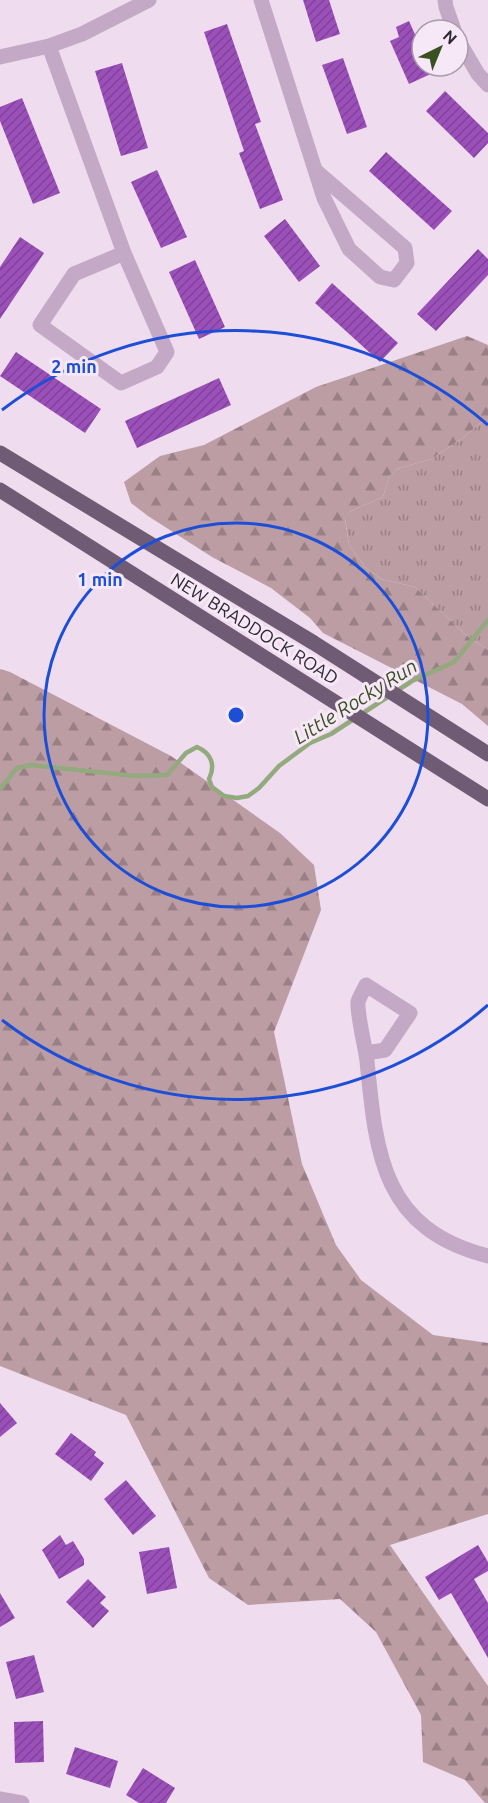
<svg xmlns="http://www.w3.org/2000/svg" width="488" height="1803" font-family="Ubuntu,sans-serif">
<style>
.grass{fill:url(#grass-tufts)}
.forest{fill:url(#forest-firs)}
.lines{fill:none;stroke-linecap:round;stroke-linejoin:round}
.stream{stroke:#93a97e;stroke-width:4.5}
.building{fill:url(#building-hatch)}
.minor{stroke:#c4a9c6;stroke-width:15}
.major{stroke:#6f5b74;stroke-width:15}
.ring{fill:none;stroke:#1d4ed8;stroke-width:3}
.labels{text-anchor:middle;dominant-baseline:central;stroke-width:6;stroke-linejoin:round;paint-order:stroke}
.street-label{font-size:18px;fill:#312834;stroke:#f7e8f7}
.water-label{font-size:20px;font-style:italic;fill:#385022;stroke:#f7e8f7}
.centre{fill:#1d4ed8;stroke:#f7e8f7;stroke-width:3}
.ring-label{font-size:18px;text-anchor:middle;font-weight:bold;fill:#1d4ed8;stroke:#f7e8f7;stroke-width:6;stroke-linejoin:round;paint-order:stroke}
</style>
<defs>
<pattern id="grass-tufts" width="24" height="20" patternUnits="userSpaceOnUse" patternTransform="scale(1.5)"><rect width="24" height="20" fill="#bc9da3"/><path d="M3 7l-1-3M5 7V3M7 7l1-3M15 17l-1-3M17 17v-4M19 17l1-3" fill="none" stroke="#998086"/></pattern>
<pattern id="forest-firs" width="22" height="20" patternUnits="userSpaceOnUse" patternTransform="scale(1.5)"><rect width="22" height="20" fill="#bc9da3"/><path d="M5 1l3.5 6h-7zM16 11l3.5 6h-7z" fill="#998086"/></pattern>
<pattern id="building-hatch" width="6" height="6" patternUnits="userSpaceOnUse" patternTransform="scale(1.5)"><rect width="6" height="6" fill="#9b50b9"/><path d="M-1 1l2-2M0 6l6-6M5 7l2-2" fill="none" stroke="#7f4297"/></pattern>
</defs>
<rect width="100%" height="100%" fill="#efdcef"/>
<path class="grass" d="M488,421v229l-22,-15 -51,-48 -34,-8 -16,-12 -16,-22 -4,-27 6,-7 32,-14 6,-21 8,-7 34,-10 32,-21 17,-15z"/>
<path class="forest" d="M467,336l21,9v76l-8,2 -17,15 -32,21 -34,10 -8,7 -6,21 -32,14 -6,8 4,26 16,22 16,12 34,8 51,48 22,15v76l-26,-22 -139,-71 -13,-15 -39,-30 -59,-31 -64,-41 -17,-13 -7,-21 36,-26 44,-11 112,-58z
M0,669l10,3 161,84 109,77 34,32 7,45 -47,122 28,132 34,81 25,35 72,55 55,8v171l-98,31 98,141v117h-3l-20,-23 -42,-18 -2,-47 -45,-83 -36,-33 -92,6 -39,-27 -83,-163 -126,-49z"/>
<g class="lines">
<path class="stream" d="M0,789l17,-21 14,-3 105,11 31,-1 19,-22 11,-6c14,6 19,18 12,32l3,8 12,9 13,2 11,-2 11,-8 20,-22 31,-23 21,-9 81,-53 42,-19 34,-42"/>
</g>
<path class="building" d="M303,0h26l11,34 -24,8z
M409,21l13,29v16h26l-39,18 -19,-43 9,-4 -3,-10z
M227,24l34,98 -6,2 28,76 -23,9 -21,-56 5,-2 -40,-119z
M343,58l24,69 -20,7 -25,-69z
M122,63l26,85 -27,8 -26,-85z
M445,91l43,42v10l-14,15 -48,-47z
M22,98l38,95 -27,11 -33,-83v-14z
M386,152l66,59 -18,19 -65,-59z
M157,170l30,67 -26,11 -30,-66z
M285,219l35,47 -21,16 -35,-46z
M20,237l24,16 -44,66v-52z
M478,249l10,10v16l-52,56 -19,-17z
M195,260l30,67 -26,12 -30,-67z
M332,283l66,60 -18,19 -65,-59z
M16,352l85,57 -16,24 -85,-57z
M219,378l12,27 -94,43 -12,-27z
M0,1403l17,20 -17,14z
M71,1433l25,19 -2,3 10,8 -13,18 -36,-27z
M126,1480l30,36 -23,19 -29,-36z
M60,1535l6,10 7,-4 11,18v6l-25,14 -17,-29z
M478,1545l10,17v9l-14,8 14,24v55l-37,-65 -12,7 -14,-23z
M169,1547l8,41 -30,6 -8,-42z
M88,1579l18,18 -6,6 9,8 -16,17 -27,-26z
M0,1593l15,25 -15,9z
M34,1655l10,37 -28,7 -10,-37z
M43,1721l1,41 -29,1 -1,-41z
M75,1747l43,14 -8,27 -44,-14z
M143,1768l32,20 -9,15h-27l-13,-8z"/>
<g class="lines">
<path class="minor" d="M261,0l63,198 25,51 31,28 14,3 13,-17 -2,-15 -89,-77
M445,0l1,7 8,23
M458,40l20,34 10,11
M49,46l75,207 43,99 -10,15 -36,16 -81,-58 34,-51 50,-21
M0,57l49,-11 33,-12 67,-34
M366,1053l19,-3 25,-37 -44,-28c-2,5 -7,12 -8,17 -1,13 7,43 9,59 9,93 15,168 121,195
M0,1799l22,4"/>
<path class="major" d="M0,453l314,190 174,111
M0,490l488,309"/>
</g>
<g class="ring">
<circle cx="236" cy="715" r="192"/>
<path d="M488 1005A384 384 0 0 1 2 1020M2 410A384 384 0 0 1 488 425"/>
</g>
<g class="labels">
<g class="street-label">
<text transform="translate(255 628) rotate(32)">NEW BRADDOCK ROAD</text>
</g>
<g class="water-label">
<text transform="translate(355 701) rotate(-32)">Little Rocky Run</text>
</g>
</g>
<circle cx="236" cy="715" r="9" class="centre"/>
<g class="ring-label">
<text x="74" y="373">2 min</text>
<text x="100" y="586">1 min</text>
</g>
<g transform="translate(440 48) rotate(43)"><circle r="28" fill="#f7e8f7" stroke="#a89ba9" stroke-width="1.5"/>
<path d="M0-4.5L10 22L0 15L-10 22Z" fill="#385022"/>
<text y="-9" font-size="16" font-weight="bold" text-anchor="middle" fill="#312834">N</text>
</g>
</svg>
